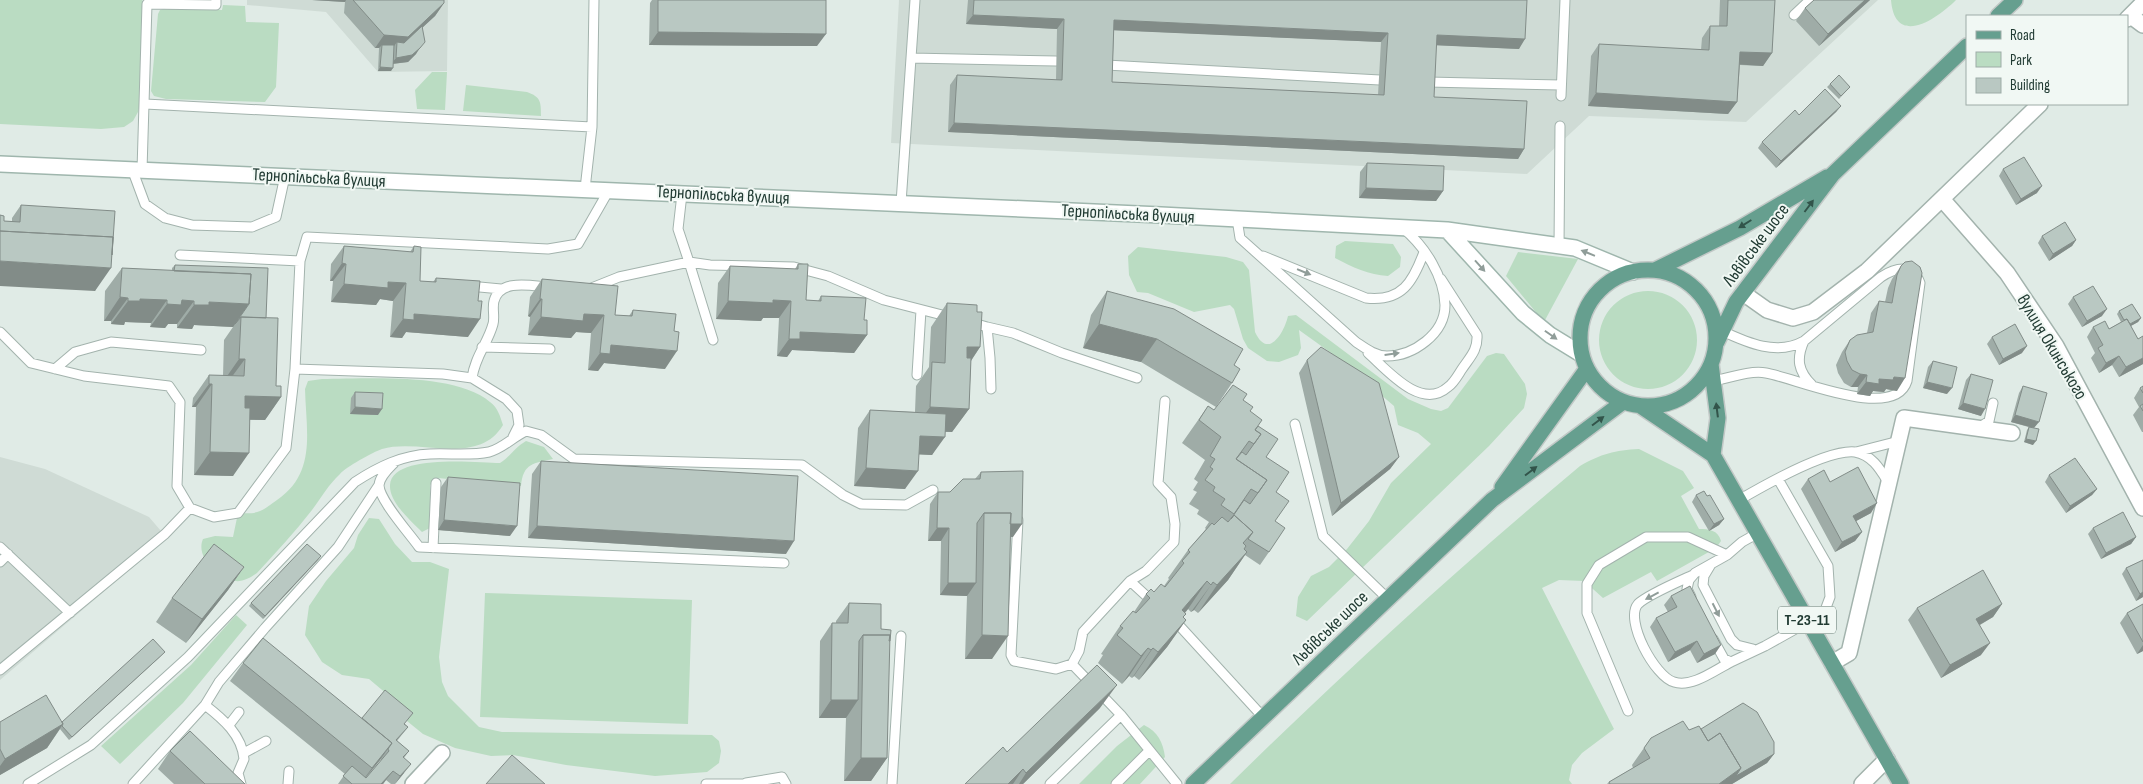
<svg xmlns="http://www.w3.org/2000/svg" width="2143" height="784" font-family="'Sofia Sans Condensed',sans-serif">
<style>
.built{fill:#cfdbd5}
.green{fill:#badcc2}
.lines{fill:none;stroke-linecap:round;stroke-linejoin:round}
.service-casing{stroke:#a3b3ad;stroke-width:11}
.minor-casing{stroke:#a3b3ad;stroke-width:18}
.secondary-casing{stroke:#9fb6ad;stroke-width:18}
.primary-casing{stroke:#c1c8c6;stroke-width:18}
.service{stroke:#fff;stroke-width:9}
.minor{stroke:#fff;stroke-width:15}
.secondary{stroke:#fff;stroke-width:15}
.primary{stroke:#669f8f;stroke-width:15}
.wall{fill:#9faca7;fill-rule:evenodd}
.shaded-wall{fill:#828c88}
.building{fill:#b9c8c2;stroke:#828c88;fill-rule:evenodd}
.oneway{fill:#32544a}
.oneway2{fill:#909d99}
.labels{text-anchor:middle;dominant-baseline:central;stroke-width:4;stroke-linejoin:round;paint-order:stroke}
.shield{fill:#f1f8f4;stroke:#5f746d;stroke-width:1}
.shield-label{font-size:16px;font-weight:bold;fill:#213b33}
.street-label{font-size:18px;fill:#213b33;stroke:#f1f8f4}
</style>
<rect width="100%" height="100%" fill="#e0ebe6"/>
<path class="built" d="M247,0h201l-1,71 -69,1 -52,-60 -79,-7z
M899,0h979l-132,122 -157,-6 -62,58 -636,-31z
M0,457l45,12 104,48 18,21 -167,142z"/>
<path class="green" d="M0,0h142l2,3 -3,96 -3,13 -5,9 -9,6 -23,2 -101,-5z
M1891,0h65c-19,19 -61,48 -65,0z
M223,5l22,1 1,16 33,1 -3,64 -11,15 -99,-3 -12,-3 -3,-5 7,-77 2,-4 6,-2 56,2z
M432,72h15l-2,38 -28,-1 -2,-19z
M466,85l61,7c14,5 14,10 14,24l-78,-5z
M1345,241l48,3 8,13 -1,10 -12,9c-19,-1 -36,-9 -53,-18l1,-12z
M1138,247l88,10 17,5 6,8 6,62c13,28 29,1 33,-16l8,-1 112,84 23,10 10,2 7,-3 39,-52 9,-3 8,1 21,30 2,10 -3,14 -35,38 -182,175 -11,-5 2,-19 13,-21 18,-9 18,-18 22,-28 22,-38 40,-39 -13,-11 -20,-8 -4,-19 -56,-48 -39,-28 2,18 -3,7 -19,7 -12,-1 -19,-13 -5,-9 -9,-30 -4,-4 -36,7 -46,-19 -11,-1 -8,-17 -1,-19z
M1518,252l60,7 -34,63 -38,-46z
M1599 340a49 49 0 1 1 98 0a49 49 0 1 1-98 0Z
M322,379c44,0 133,-7 168,23 8,6 10,14 13,23 -25,42 -83,13 -121,24 -9,3 -36,18 -42,25 -11,10 -19,24 -28,36 -17,22 -36,42 -55,63 -6,4 -14,9 -22,8 -17,-3 -40,-24 -32,-42l12,-3 18,1 5,-24c22,1 22,-1 39,-13 40,-27 29,-69 28,-111l3,-8z
M526,441l18,6 9,12c-19,4 -30,4 -32,27l-83,-8 -8,7v43l-8,4c-11,-11 -33,-30 -32,-47 2,-32 88,-22 110,-22 11,-7 14,-15 26,-22z
M1639,449l44,22 11,17 -13,8 18,33c10,0 19,1 22,12l-5,7 -59,33 -6,-9 -48,26 -19,-17 -25,-1 -17,8 72,141 -32,24 -10,12 -3,15 3,4h-342c112,-110 229,-217 350,-318 21,-12 35,-16 59,-17z
M369,518l10,1 16,25 17,18h18l19,7 -10,88 3,25 6,14 31,31 23,5 210,3 7,6 2,10 -2,12 -12,9 -52,4 -89,-11 -53,-10 -22,1 -36,-8 -32,-14 -16,-13 -13,-21 -25,-21 -27,-4 -20,-13 -17,-27 4,-29 17,-25 28,-33 4,-13z
M485,593l207,7 -4,124 -208,-7z
M236,615l11,10 -64,78 -63,61 -19,-18 90,-81z
M1144,725c14,7 19,17 21,32l-25,27h-61l38,-38z"/>
<g class="lines">
<defs>
<path id="service" d="M1794,15l16,-15
M911,58l145,3
M1106,65l274,15
M1428,82l133,3
M1561,96l4,-96
M145,104l447,23
M132,169l13,35 20,14 27,7 60,2 24,-10 9,-41
M142,170l5,-166 69,1v-5
M585,189l7,-62 2,-127
M682,194l-4,35 11,33 21,3 84,2 34,9 56,24 66,17
M901,203l14,-203
M1237,219l3,19 116,104c9,6 19,14 31,14 26,0 58,-22 58,-51 -1,-29 -20,-58 -41,-76
M1559,247l1,-121
M180,255l120,6
M1263,256l103,42c36,4 47,-16 58,-46
M469,286l32,3
M589,289l30,-12 70,-15 24,78
M970,322l17,5
M0,332l31,31 53,13 85,10 11,16 -3,84 13,22 24,9 24,-4 48,-65 9,-79
M1804,341c-8,18 -6,30 8,44
M482,347l68,2
M1368,353c19,17 53,58 80,34 6,-4 10,-12 14,-18 8,-12 16,-19 15,-34l-36,-56
M55,369l20,-17 36,-10 90,8
M917,375l4,-65
M472,378c3,-22 16,-35 21,-54 2,-7 -1,-16 1,-23 6,-23 38,-15 55,-14
M1714,381c15,-3 36,-11 52,-8 30,5 128,49 141,8l13,-98c-7,-20 -25,-15 -39,-6l-77,64c-27,15 -56,2 -82,-10
M991,389l-1,-31 -3,-31 26,6 49,20 75,25
M1165,401l-7,82 13,14 4,27 -1,18 -28,29 -16,10 -47,51 -4,19 -7,13 49,51 56,69
M1295,424l28,112 65,63
M1980,427l9,-6 4,-18
M513,437l6,-12 -2,-14 -11,-12 -34,-21 -29,-4 -148,-5 5,-108 7,-24 241,12 30,-5 31,-54
M1856,452l43,-11
M394,463c-6,6 -14,13 -15,22 0,15 31,49 40,62l365,16
M1739,500c24,-14 89,-51 116,-48 17,3 25,17 33,30
M1018,520l-7,135 3,6 42,8 16,-5
M0,547l70,66
M433,548l3,-65
M0,562l8,-8
M1710,566l-6,10 -1,9 28,54 6,6 16,4
M1693,575c-13,6 -46,20 -55,29 -14,16 17,73 36,78 18,6 41,-12 57,-20
M1130,581l24,22
M1691,597l-4,-8 2,-9 6,-7 32,-18 15,-13 16,-9
M1176,622l87,95
M1713,639l11,20 7,3 34,-16 59,-33 6,-16 -2,-31 -50,-87
M0,670l165,-136 25,-26
M205,705c18,14 37,30 39,54l-6,14 3,11
M1628,711l-41,-98v-29l12,-19 47,-28h42l39,18
M229,725l10,-13
M244,753l22,-12
M746,783l36,-6 4,7
M28,784l63,-39 97,-88 167,-175c23,-15 47,-27 75,-28 20,-1 40,2 59,-2 13,-3 24,-15 37,-21l15,4 33,24 228,6 41,30 18,9 45,1 27,-15
M133,784l72,-79 14,-23 46,-54 73,-81 41,-62
M288,784l1,-13
M706,784h40
M892,784l9,-148
M1050,784l71,-69
M1116,784l33,-33"/>
<path id="minor" d="M2131,16l12,9
M2127,19l16,-16
M1942,199l65,74 49,73 87,162
M1743,293l24,17 26,8 20,-6 54,-41 173,-167
M1832,663l17,-10 55,-235 108,15
M413,784l29,-31
M1862,784l25,-25"/>
<path id="secondary" d="M0,164l1161,51 286,15 128,18 58,24
M1447,230l76,83 27,22 31,19"/>
<path id="primary" d="M1998,16l17,-16
M1580 338a68 68 0 1 1 136 0a68 68 0 1 1-136 0Z
M1655,270l85,-42 87,-51
M1717,342l19,-40 97,-128 134,-128
M1711,364l7,54 -5,37
M1642,407l71,48 188,329
M1502,487l84,-117
M1193,784l299,-284 131,-98"/>
</defs>
<use href="#service" class="service-casing"/>
<use href="#minor" class="minor-casing"/>
<use href="#secondary" class="secondary-casing"/>
<use href="#primary" class="primary-casing"/>
<use href="#service" class="service"/>
<use href="#minor" class="minor"/>
<use href="#secondary" class="secondary"/>
<use href="#primary" class="primary"/>
</g>
<path class="wall" d="M312,0h132v3l-9,13 -13,12 -6,26 -8,8 -15,2 -2,7h-13l1,-23h-4l-31,-35 1,-11z
M652,0h174l-9,46 -168,-1 1,-42z
M968,0h559l-8,49 -83,-4 -2,52 90,52 -6,10 -570,-27 2,-47 7,-10 99,5 1,-51 -91,-5zM1114,30l267,12 -3,53 -266,-13z
M1720,0h55l-3,53 -9,13 -23,-1 -3,37 -9,12 -140,-8 3,-50 8,-12 102,6 1,-12 8,-12h9z
M1814,0h56l-51,46 -23,-25 9,-13z
M1830,84l20,3 -11,12 -12,-12z
M1841,106l-5,6 -60,56 -18,-20 4,-6 37,-27z
M1367,163l76,28 -7,10 -77,-3 1,-26z
M2003,169l34,24 -21,12 -17,-29z
M21,205l91,51 -17,35 -91,-70h8v-3z
M2042,236l34,4 -4,6 -23,15 -11,-18z
M344,246l66,6 4,-6 6,35 13,1 3,-4 32,59 -62,-5 -4,6 -12,-1 3,-36 -13,-2 -4,6 -45,-3 2,-21h-3l1,-17z
M798,264l8,36 12,1 3,-5 43,24 3,15 -13,18 -62,-3 -5,7 -10,-1 2,-38h-16l-2,3 -45,-2 2,-36 12,-17 65,3z
M175,265l91,53 10,68 5,11 -16,23h-15l-17,56 -39,-1 2,-68h-4l1,-9 16,-23 14,1 1,-36 9,-13 -39,-2 -2,4 -15,-1v-4h-9l-3,4 -15,-1 1,-4 -26,-1 -1,3 -13,-1v-3h-7l1,-30 17,-23 50,3v-3z
M1901,266l-4,125 -11,-2 -2,3 -11,-1 -3,5 -13,-2 1,-7h-7l-7,-4 -6,-10 -2,-8 6,-13 8,-12 17,-7 4,-20 8,-12 6,1 3,-14 4,-9z
M542,279l73,36 14,1 4,-6 32,59 -61,-6 -6,8 -10,-1 3,-37 -15,-1 -5,6 -43,-3 2,-18 -2,-1 2,-19z
M1107,291l127,74 -2,18 -16,24 -75,-45 -58,-14 8,-33z
M2073,297l29,19 -20,11 -14,-23z
M947,303l30,9 3,35 -9,14 -2,48 -17,23h-7l-13,23 -13,-1 -14,35 -51,-3 4,-58 12,-18 45,2 1,-26 13,-19 2,-40z
M2119,311l22,7 -3,4 -7,4 7,13 5,-3v28l-24,13 -7,-12 -13,8 -8,-15 4,-5 -8,-16 6,-10 16,2 12,-7 -4,-8z
M1992,337l30,16 -23,12 -12,-21z
M1307,360l92,97 -9,12 -58,47 -33,-143z
M1933,361l14,33 -24,-6 5,-21z
M1971,374l10,42 -23,-7 8,-29z
M2023,386l11,42 -1,17 -9,-3 3,-12 2,-3 3,1 -21,-6 8,-29z
M2143,386v46h-1l-9,-17 6,-8 -5,-9 6,-10z
M355,392l23,23 -28,-1 1,-16z
M1243,400l15,26 18,66 -1,29 -6,31 -9,13 -15,-10 -17,25 -30,33 -4,-3 -3,2 -3,-3 -3,4 -2,4 3,3 -19,27 -28,33 -5,-4 -2,2 -3,-2 -7,8 -24,-21 5,-8 -2,-1 19,-28 14,-14 12,-18 8,-2 10,-6 5,-7 -1,-1 20,-28 18,-21 -1,-1 4,-6 -12,-8 2,-4 -10,-6 8,-12 -4,-2 5,-8 -4,-3 11,-19 -23,-17 26,-37 6,4z
M541,461l245,93 -258,-16 4,-64z
M981,472l32,65 -3,-1 -18,123h-27l2,-63 -27,-1 1,-54h-13l2,-37 8,-12h12l25,-13z
M2049,475l48,14 -5,6 -26,18 -21,-31z
M448,477l62,59 -72,-6 3,-43z
M1808,479l22,3 41,31 -15,8 6,11 -7,9 -20,11 -34,-63z
M1696,495l28,24 -5,6 -10,6 -17,-29z
M2093,528l43,9 -5,7 -30,15 -13,-25z
M321,556l-58,63 -14,-13 2,-3z
M2143,560v37l-7,4 -14,-27 4,-6z
M244,567l-16,23 -42,53 -30,-21 16,-24z
M1671,596l44,58 -18,9 -7,-13 -22,12 -18,-35 6,-9 12,-6 -4,-7z
M849,603l32,26 9,12 -1,2 -2,115 -16,23h-27l2,-63h-27l1,-77 12,-18h4v-2z
M2002,604l-9,13 -13,8 1,30 -40,23 -33,-58 9,-12z
M2143,604v47l-6,3 -17,-31 7,-10z
M162,655l-93,85 -9,-11 -13,19 -47,27v-53h62z
M243,663l119,55 43,6 3,3 -11,14 12,10 -5,7v15l-9,11h-4l-5,-4 -3,4h-45l7,-10 -115,-93zM381,759v1l-15,18z
M1100,708l-77,76h-58l42,-32z
M1701,729l73,25 -7,9 -35,21h-125l2,-2 24,-14 -1,-3 19,-27 38,-8z
M170,751l75,33h-71l-16,-15z"/>
<path class="shaded-wall" d="M312,0h34l-1,2z
M1865,0h5l-51,46 9,-12z
M444,3l-9,13 -36,33 -2,-7 -5,7 -10,-4 -3,3h-4l9,-13z
M973,15l91,4 -7,10 -91,-5z
M1114,20l274,13 -7,9 -274,-12z
M658,32l168,2 -9,12 -168,-1z
M1437,35l88,4 -6,10 -89,-4z
M420,48l-4,6 -8,8 -17,2 5,-6z
M1740,52l32,1 -9,13 -31,-2z
M380,67l13,1 -2,3h-13z
M1596,93l141,9 -9,12 -140,-8z
M1841,106l-5,6 -60,56 5,-7z
M954,123l570,26 -6,10 -570,-27z
M2042,186l-5,7 -21,12 5,-6z
M1366,188l77,3 -7,10 -77,-3z
M2076,240l-4,6 -23,15 4,-7z
M0,261l111,7 -16,23 -95,-5z
M342,263l4,1 -13,17h-3z
M388,282l18,1 -13,18 -13,-2 -4,6 -45,-3 13,-18z
M120,297l8,1 -17,23h-7z
M140,299l27,1 -16,23 -26,-1 -1,3 -13,-1 17,-23z
M540,299h2l-12,18 -2,-1z
M182,300l12,1 -17,23h-9l-3,4 -15,-1 17,-23z
M773,300l18,1 -12,17h-16l-2,3 -45,-2 12,-18z
M209,302l40,2 -16,23 -39,-2 -2,4 -15,-1 17,-23z
M2107,309l-5,7 -20,11 5,-6z
M414,314l66,5 -12,18 -62,-5 -4,6 -12,-1 13,-18z
M584,314l20,1 -13,18 -15,-1 -5,6 -43,-3 13,-18z
M2141,318l-3,4 -13,7 2,-3z
M1099,324l58,15 -16,23 -58,-14z
M800,332l67,3 -13,18 -62,-3 -5,7 -10,-1 12,-17z
M611,345l66,6 -12,18 -61,-6 -6,8 -10,-1 12,-17z
M2027,346l-5,7 -23,12 4,-6z
M967,347h13l-16,24z
M2119,356l-7,9 -13,8 7,-10z
M2143,358v6l-24,13 7,-10z
M239,359h6l-17,23h-5z
M1860,374l7,1 -9,12h-7z
M1894,377l11,1 -8,13 -11,-2 -2,3 -11,-1 -3,5 -13,-2 9,-12 13,-3z
M1927,382l25,6 -5,6 -24,-6z
M209,384h3l-16,23h-4z
M245,396l36,1 -16,23 -36,-1z
M1963,403l22,6 -4,7 -23,-7z
M355,407l27,2 -4,6 -28,-1z
M930,407l39,2 -17,23 -38,-2z
M2015,415l24,7 -5,6 -23,-6z
M920,436l25,1 -13,18 -25,-1z
M2026,439l10,2 -3,4 -9,-3z
M210,452l39,1 -16,23 -39,-1z
M1399,457l-9,12 -58,47 9,-13z
M866,468l52,3 -13,18 -51,-3z
M2097,489l-5,6 -26,18 4,-7z
M1877,503l-6,10 -24,13 6,-10z
M1724,519l-5,6 -10,6 5,-7z
M444,520l73,6 -7,10 -72,-6z
M984,523l38,1 -9,13 -29,-1z
M537,526l257,15 -8,13 -258,-16z
M937,528h12l-8,13h-13z
M1862,532l-7,9 -20,11 7,-10z
M2136,537l-5,7 -30,15 5,-6z
M1247,552l-19,28 -30,33 19,-28z
M321,556l-3,4 -55,59 2,-3z
M244,567l-16,23 -42,53 16,-24z
M1207,581l-19,28 -25,29 19,-28z
M1213,582l-19,28 -3,2 20,-27z
M948,583h28l-9,13 -27,-1z
M2143,592v5l-7,4 4,-7z
M2002,604l-9,13 -26,15 9,-13z
M1186,620l-19,27 -28,33 19,-28z
M982,635l26,1 -16,23h-27z
M1697,641l-7,9 -22,12 7,-10z
M1990,643l-9,12 -40,23 9,-13z
M1721,645l-6,9 -18,9 7,-9z
M2143,645v6l-6,3z
M1148,648l-19,28 -7,8 19,-28z
M1153,648l-19,28 -2,2 19,-28z
M165,652l-3,3 -93,85 3,-3z
M1117,685l-17,23 -77,76h-4l7,-11z
M831,700h27l-12,18h-27z
M63,724l-16,24 -47,27v-9l5,-7z
M392,743l-12,17 -20,24 12,-16z
M1774,754l-7,9 -35,21h-13l22,-16z
M861,758h26l-16,23h-27z
M411,764l-7,9 -9,11 5,-8z
M1023,769l-10,15h-5z
M393,771l-7,9 -3,4h-2z"/>
<path class="building" d="M353,0h91v3l-36,34 -24,-2z
M658,0h168v34l-168,-2z
M974,0h553l-2,39 -88,-4 -3,62 93,4 -3,48 -570,-26 3,-48 105,5 2,-61 -91,-4zM1114,20l274,13 -4,62 -272,-13z
M1728,0h47l-3,53 -32,-1 -3,50 -141,-9 3,-49 110,6 1,-24h17z
M1814,0h51l-37,34 -23,-26z
M422,26l3,16 -5,6 -8,7 -16,3 1,-16 7,1z
M382,45h12l-1,23 -13,-1z
M1839,75l11,12 -9,9 -11,-12z
M1825,89l16,17 -60,55 -19,-19 33,-32 4,5z
M2024,157l18,29 -21,13 -18,-30z
M1367,163l77,3 -1,25 -77,-3z
M21,205l94,6 -3,44 1,-18 -113,-6v-16l4,1v5l16,1z
M2065,222l11,18 -23,14 -11,-18z
M0,231l113,6 -2,31 -111,-7z
M344,246l69,6 1,-6 7,1 -1,34 16,1v-4l44,3 -2,20h4l-2,18 -66,-5v6l-11,-1 3,-36 -18,-1v6l-44,-4 2,-20 -4,-1z
M1912,261l8,6 2,6 -17,105 -11,-1 -1,3 -14,-1v5l-13,-2 1,-7 -7,-1 -8,-4 -5,-9 -2,-9 5,-12 7,-5 16,-3 6,-31 13,2 5,-28 4,-9 4,-4z
M798,264h10l-2,36 15,1v-5l45,2 -2,22h3v15l-67,-3v7h-11l2,-38 -18,-1v3l-45,-2 2,-35 68,3z
M175,265l93,3 -2,50 -25,-1 -6,7 14,-20 2,-30 -77,-3z
M122,268l129,6 -2,30 -40,-2v3h-15v-4l-12,-1 -1,5 -14,-1v-4l-27,-1v2h-12v-3l-8,-1z
M542,279l76,7 -3,29 17,1 1,-6 43,4 -2,17 5,1 -2,19 -66,-6 -1,9 -10,-1 4,-38 -20,-1 -1,7 -42,-4 1,-18h-2z
M2093,286l14,23 -20,12 -14,-24z
M1107,291l67,18 69,40 -9,16 6,4 -8,14 -75,-44 -58,-15z
M947,303l30,2v7h5l-2,35h-13v11h4l-2,51 -39,-2 2,-45 13,1z
M2132,304l9,14 -11,6 -3,-5 -3,1 -5,-9z
M241,317l37,1 -2,68h5v11l-36,-1v12h5l-1,45 -39,-1 2,-68h-3v-9l35,1 1,-17h-6z
M2127,319l11,20 5,-3v22l-17,9 -7,-11 -13,7 -8,-15 5,-3 -10,-18 12,-6 4,8z
M2015,324l12,22 -24,13 -11,-22z
M1321,347l58,36 20,74 -58,46 -34,-143z
M1933,361l24,6 -5,21 -25,-6z
M1971,374l22,6 -8,29 -22,-6z
M1233,385l14,9 -4,6 10,7 -3,4 12,9 -7,10 6,4 -7,10 -5,-3 -13,18 31,21 -9,13 -7,-4 -17,25 -13,-9 4,-6 -12,-8 2,-4 -10,-7 8,-11 -3,-2 5,-8 -5,-3 11,-19 -22,-17 9,-14 6,4z
M2023,386l24,7 -8,29 -24,-7z
M2143,386v7l-3,-5z
M355,392l28,1 -1,16 -27,-2z
M2143,404v7l-3,-5z
M870,410l76,4 -1,23 -25,-1 -2,35 -52,-3z
M1258,426l20,13 -12,18 23,15 -13,20 13,9 -14,20 10,7 -16,24 -21,-13 5,-7 -19,-17 -3,4 13,-19 6,4 17,-24 -31,-21 6,-7 4,3 15,-21 -6,-4z
M2029,427l10,2 -3,12 -10,-2z
M2075,458l22,31 -27,17 -21,-31z
M541,461l257,15 -4,65 -257,-15z
M1858,467l19,36 -24,13 9,16 -20,10 -34,-63 16,-9 6,12z
M1023,471l-1,53h-12l1,-11h-27l-7,10 -1,60h-28l1,-55h-12l1,-36h12l13,-13h17l1,-7z
M448,477l72,6 -3,43 -73,-6z
M1704,491l3,5 3,-1 14,24 -10,5 -18,-29z
M2123,512l13,25 -30,16 -13,-25z
M984,513h27l-3,123 -26,-1z
M1234,515l19,17 -10,11 3,3 -2,3 3,3 -30,33 -4,-3 -2,3 -4,-4 -25,29 4,4 -3,3 3,3 -28,32 -5,-4 -2,2 -3,-2 -7,8 -24,-21 6,-7 -3,-2 13,-15 3,2 14,-15 -4,-4 5,-5 3,3 7,-8 4,3 19,-24 -2,-2 8,-9 -2,-2 24,-27 2,2 8,-8 6,5z
M214,544l30,23 -42,52 -30,-21z
M307,544l14,12 -56,60 -14,-13z
M2143,560v32l-3,2 -14,-26z
M1983,570l19,34 -26,15 14,24 -40,22 -33,-57z
M1690,586l31,59 -17,9 -7,-13 -22,11 -19,-34 21,-11 -6,-11z
M849,603l32,1v25l10,1 -1,11h-1l1,-6h-27l-4,6 -1,59h-27l1,-77h16z
M2143,604v38l-16,-29z
M863,635h27l-3,123h-26z
M263,638l129,105 -20,25 -129,-105z
M153,639l12,13 -93,85 -10,-11 1,-2 -1,-2z
M1097,665l20,20 -91,88 -3,-4 -15,15h-43l38,-37 4,5z
M385,690l28,23 -9,11 4,3 -12,13 13,11 -6,6 8,7 -11,12 -7,-5 -12,13h-29l-9,-8 9,-10 14,12 23,-27 -1,-2 4,-6 -30,-25z
M46,695l17,29 -58,35 -5,-10v-27z
M1743,703l14,9 17,30v12l-38,22 5,-8 -21,-35 -12,8 -7,-12z
M1683,721l6,9 10,-4 9,15 12,-8 21,35 -22,16h-109l-1,-2 41,-24 -6,-10 7,-10z
M190,731l55,53h-40l-35,-33z
M512,755l33,29h-59z"/>
<defs><path id="oneway-solid" d="M-6-.8H1V-3.2L6.5 0L1 3.2V.8H-6Z" transform="scale(1.25)"/></defs>
<g class="oneway">
<use href="#oneway-solid" transform="translate(1809 206) rotate(-53)"/>
<use href="#oneway-solid" transform="translate(1745 224) rotate(148)"/>
<use href="#oneway-solid" transform="translate(1717 410) rotate(-97)"/>
<use href="#oneway-solid" transform="translate(1598 421) rotate(-37)"/>
<use href="#oneway-solid" transform="translate(1531 471) rotate(-37)"/>
</g>
<g class="oneway2">
<use href="#oneway-solid" transform="translate(1588 253) rotate(-158)"/>
<use href="#oneway-solid" transform="translate(1480 266) rotate(48)"/>
<use href="#oneway-solid" transform="translate(1304 272) rotate(22)"/>
<use href="#oneway-solid" transform="translate(1551 335) rotate(35)"/>
<use href="#oneway-solid" transform="translate(1392 354) rotate(-8)"/>
<use href="#oneway-solid" transform="translate(1652 596) rotate(152)"/>
<use href="#oneway-solid" transform="translate(1716 610) rotate(63)"/>
</g>
<g class="labels">
<rect class="shield" x="1778" y="606.5" width="58" height="27" rx="4"/>
<g class="shield-label">
<text x="1807" y="620">Т-23-11</text>
</g>
<g class="street-label">
<text transform="translate(319 178) rotate(3)">Тернопільська вулиця</text>
<text transform="translate(723 195) rotate(3)">Тернопільська вулиця</text>
<text transform="translate(1128 214) rotate(3)">Тернопільська вулиця</text>
<text transform="translate(1756 245) rotate(-53)">Львівське шосе</text>
<text transform="translate(2052 347) rotate(59)">вулиця Окинського</text>
<text transform="translate(1330 628) rotate(-44)">Львівське шосе</text>
</g>
</g>
<rect x="1966" y="15" width="162" height="90" fill="#f1f8f4" stroke="#9eaca7"/>
<rect x="1976" y="31" width="25" height="8" fill="#669f8f" stroke="#9eaca7"/>
<text x="2010" y="40" font-size="15" fill="#213b33">Road</text>
<rect x="1976" y="52" width="25" height="15" fill="#badcc2" stroke="#9eaca7"/>
<text x="2010" y="65" font-size="15" fill="#213b33">Park</text>
<rect x="1976" y="78" width="25" height="15" fill="#b9c8c2" stroke="#9eaca7"/>
<text x="2010" y="90" font-size="15" fill="#213b33">Building</text>
</svg>
